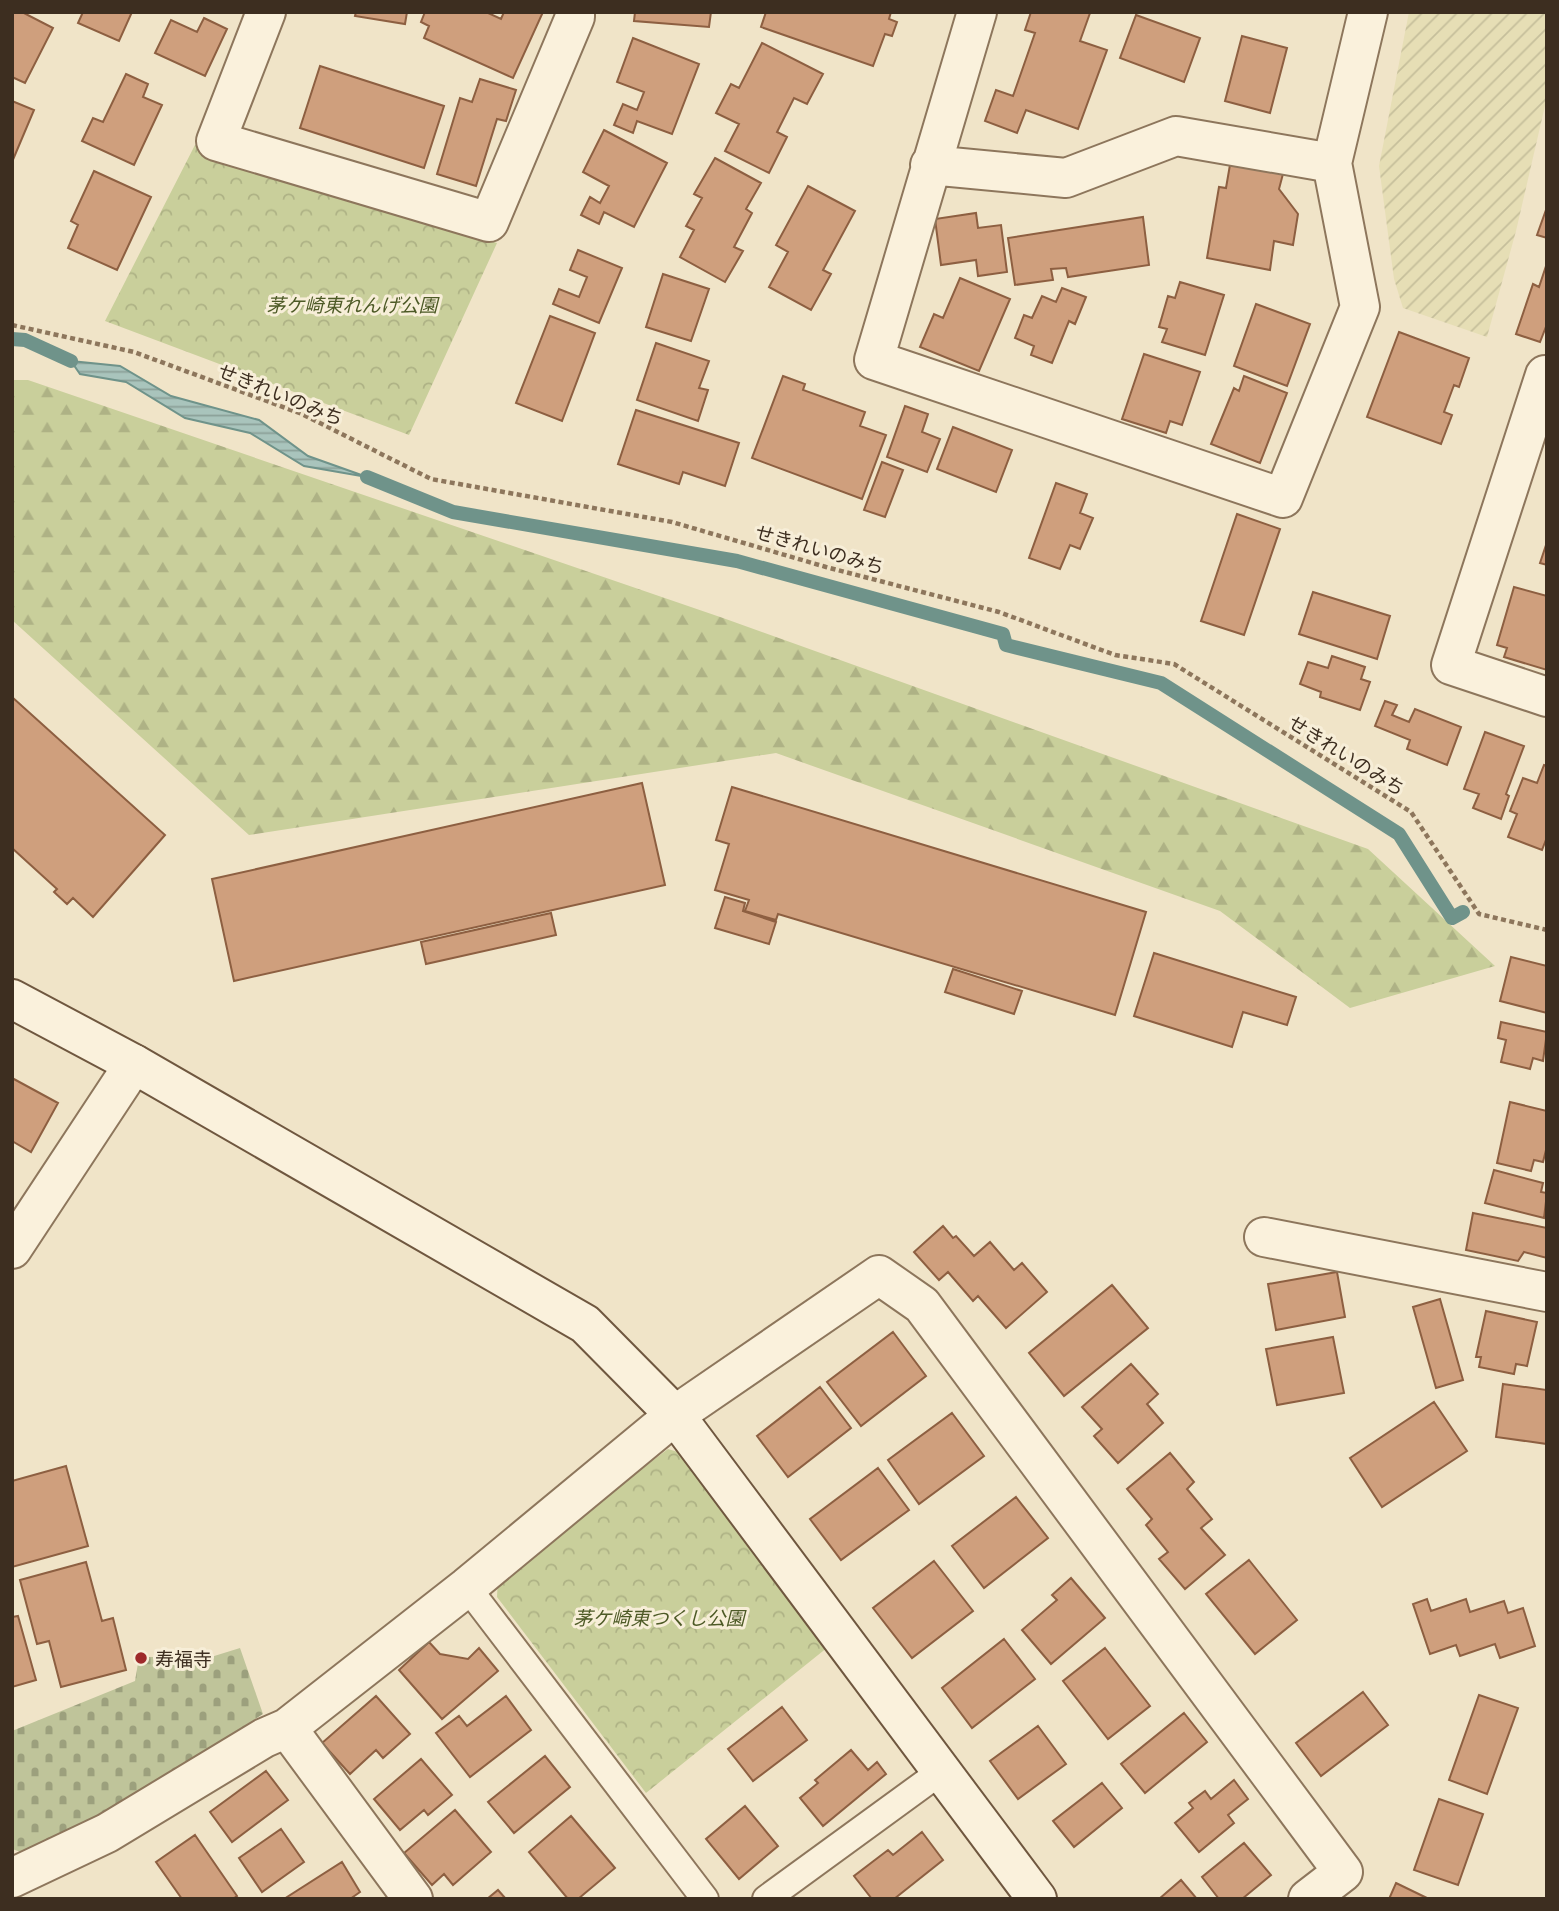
<svg xmlns="http://www.w3.org/2000/svg" width="1559" height="1911" font-family="'PT Serif','Noto Sans JP',serif">
<style>
.farmland{fill:url(#farmland-furrows)}
.forest{fill:url(#forest-firs)}
.cemetery{fill:url(#cemetery-stones)}
.park{fill:url(#park-crowns)}
.water{fill:url(#water-rules);stroke:#6f938a;stroke-width:2}
.lines{fill:none;stroke-linecap:round;stroke-linejoin:round}
.stream{stroke:#6f938a;stroke-width:14}
.building{fill:#cf9f7d;stroke:#8d5f41;stroke-width:2}
.lane-casing{stroke:#8d765c;stroke-width:30}
.street-casing{stroke:#8d765c;stroke-width:42}
.secondary-casing{stroke:#6f573f;stroke-width:42}
.path{stroke:#8d765c;stroke-width:4.5;stroke-dasharray:5 3.5;stroke-linecap:butt}
.lane{stroke:#faf1dc;stroke-width:26}
.street{stroke:#faf1dc;stroke-width:38}
.secondary{stroke:#faf1dc;stroke-width:38}
.poi-dot{fill:#9e2a2b;stroke:#f7eed8;stroke-width:2.5}
.labels{text-anchor:middle;dominant-baseline:central;stroke-width:6;stroke-linejoin:round;paint-order:stroke}
.park-label{font-size:19px;font-style:italic;fill:#4d5a26;stroke:#f7eed8}
.street-label{font-size:19px;fill:#3d2e20;stroke:#f7eed8}
.poi-label{font-size:19px;fill:#3d2e20;stroke:#f7eed8;text-anchor:start}
</style>
<defs>
<pattern id="farmland-furrows" width="10" height="10" patternUnits="userSpaceOnUse" patternTransform="scale(1.75)"><rect width="10" height="10" fill="#e6deb5"/><path d="M-1 1l2-2M0 10L10 0M9 11l2-2" fill="none" stroke="#c6bf9b"/></pattern>
<pattern id="forest-firs" width="22" height="20" patternUnits="userSpaceOnUse" patternTransform="scale(1.75)"><rect width="22" height="20" fill="#c9cf9b"/><path d="M5 1l3.5 6h-7zM16 11l3.5 6h-7z" fill="#aeb285"/></pattern>
<pattern id="cemetery-stones" width="16" height="16" patternUnits="userSpaceOnUse" patternTransform="scale(1.75)"><rect width="16" height="16" fill="#bfc49a"/><path d="M2 7V4a2 2 0 0 1 4 0v3zM10 15v-3a2 2 0 0 1 4 0v3z" fill="#9ca07d"/></pattern>
<pattern id="park-crowns" width="20" height="18" patternUnits="userSpaceOnUse" patternTransform="scale(1.75)"><rect width="20" height="18" fill="#c9cf9b"/><path d="M2 6a3 3 0 1 1 6 0M12 15a3 3 0 1 1 6 0" fill="none" stroke="#aeb285"/></pattern>
<pattern id="water-rules" width="6" height="5" patternUnits="userSpaceOnUse" patternTransform="scale(1.75)"><rect width="6" height="5" fill="#a9c4bc"/><path d="M0 2.5h6" fill="none" stroke="#8ba098"/></pattern>
</defs>
<rect width="100%" height="100%" fill="#f0e4c8"/>
<path class="farmland" d="M1409,12h138v85l-31,134 -29,106 -84,-29 -9,-29 -15,-113z"/>
<path class="forest" d="M12,380h16l695,238 645,231 127,117 -145,42 -130,-97 -444,-158 -527,82 -237,-215z"/>
<path class="cemetery" d="M240,1648l23,66 -172,109 -49,23 -21,6 -9,-3v-118l123,-50 4,-24h38l5,9z"/>
<path class="park" d="M195,145l302,98 -88,192 -304,-114z
M668,1449l13,4 147,194 -182,146 -149,-196 1,-20z"/>
<path class="water" d="M71,361l49,5 51,30 88,24 49,36 59,21 -63,-11 -54,-33 -65,-15 -59,-36 -46,-8z"/>
<g class="lines">
<path class="stream" d="M12,339l13,1 46,21
M367,477l86,35 284,49 266,73 3,11 155,38 238,151 53,84 11,-6"/>
</g>
<path class="building" d="M12,12h10l31,16 -28,55 -13,-6z
M83,12h49l-13,29 -41,-18z
M356,12h51l-2,12 -50,-8z
M425,12h61l15,7 3,-7h39l-30,66 -89,-40 5,-12 -8,-4z
M635,12h76l-2,15 -75,-6z
M766,12h125l-2,7 8,3 -5,14 -7,-2 -12,32 -112,-39z
M1031,12l59,1 -10,28 27,9 -29,79 -52,-19 -9,23 -32,-12 11,-31 17,6 22,-63 -10,-3z
M1136,15l64,23 -16,44 -64,-24z
M204,18l23,11 -22,47 -50,-23 16,-33 26,12z
M1242,36l45,12 -17,65 -45,-12z
M633,38l66,26 -27,70 -35,-13 -4,12 -19,-8 9,-21 14,6 7,-18 -27,-10z
M762,43l61,31 -16,30 -13,-6 -17,34 10,5 -18,36 -44,-22 14,-27 -23,-11 15,-29 8,4z
M320,66l124,40 -20,62 -124,-40z
M126,74l22,10 -5,13 19,8 -28,60 -52,-24 11,-23 10,4z
M480,79l36,11 -10,31 -9,-2 -21,67 -39,-12 23,-76 12,4z
M12,101l22,9 -22,52z
M604,130l63,33 -33,64 -30,-15 -5,12 -18,-9 9,-18 10,6 9,-17 -26,-14z
M715,158l46,25 -15,26 6,4 -18,34 9,4 -18,31 -45,-25 14,-27 -8,-4 16,-28 -8,-4z
M1231,159l53,11 -5,19 19,25 -5,31 -19,-4 -4,29 -63,-12 12,-71 7,1z
M94,171l57,26 -34,73 -49,-22 10,-23 -7,-4z
M808,186l47,25 -32,59 8,4 -20,36 -42,-23 19,-35 -12,-7z
M1547,207v31l-10,-3z
M976,213l2,15 23,-3 6,47 -29,4 -2,-16 -35,5 -6,-46z
M1143,217l6,48 -81,12 -2,-9 -15,1 2,11 -38,5 -7,-47z
M578,250l44,18 -23,55 -46,-19 6,-15 20,8 8,-20 -17,-7z
M1547,263v61l-7,18 -24,-8 17,-50 6,3z
M663,274l46,15 -18,52 -45,-14z
M960,278l50,21 -31,72 -59,-24 14,-33 9,4z
M1180,282l44,13 -19,60 -43,-13 5,-13 -8,-2 9,-31 7,2z
M1062,288l24,9 -11,27 -6,-3 -17,42 -21,-8 3,-9 -19,-8 9,-23 8,3 10,-22 14,6z
M1256,304l54,20 -23,62 -53,-20z
M550,316l45,17 -33,88 -46,-18z
M1399,332l70,26 -10,29 -5,-2 -10,27 8,3 -11,29 -74,-27z
M656,343l53,18 -10,27 9,2 -10,31 -61,-21z
M1144,354l56,18 -18,53 -12,-4 -4,12 -44,-14z
M783,376l22,8 -2,6 62,22 -5,14 26,9 -24,64 -110,-41z
M1244,376l43,17 -27,70 -49,-19 23,-56 5,3z
M905,406l23,8 -6,18 18,7 -13,33 -40,-15z
M636,410l103,33 -14,43 -42,-14 -4,12 -61,-20z
M953,427l59,23 -16,42 -59,-23z
M882,462l21,8 -18,47 -21,-7z
M1056,483l31,11 -7,19 13,5 -13,31 -10,-4 -10,24 -31,-11z
M1237,514l43,15 -36,106 -43,-14z
M1547,542v23l-7,-2z
M1514,587l33,9v74l-43,-13 3,-9 -10,-3z
M1313,592l77,24 -13,43 -78,-25z
M1332,656l33,11 -4,12 9,3 -10,28 -40,-13 1,-5 -21,-8 8,-22 20,6z
M12,697l153,138 -72,82 -20,-19 -6,6 -13,-12 3,-3 -45,-41z
M1385,701l12,4 -5,10 17,7 6,-13 46,18 -14,38 -40,-16 3,-9 -35,-14z
M1485,732l39,14 -18,48 3,2 -8,23 -28,-11 6,-14 -15,-5z
M1544,765l3,1v71l-5,13 -34,-13 9,-23 -7,-3 13,-33 14,5z
M642,783l23,102 -431,96 -22,-102z
M732,787l414,125 -31,103 -337,-101 -2,6 -31,-9 4,-11 -34,-10 14,-46 -13,-4z
M725,897l20,6 -2,8 33,11 -7,22 -54,-16z
M551,913l5,22 -130,29 -5,-22z
M1154,953l142,44 -9,28 -44,-13 -11,35 -98,-31z
M1511,957l36,9v47l-47,-12z
M953,969l69,22 -8,23 -69,-22z
M1501,1022l46,10 -4,29 -10,-3 -3,11 -29,-7 5,-22 -8,-2z
M12,1078l46,25 -27,49 -19,-11z
M1510,1102l37,9v35l-4,16 -9,-2 -3,11 -34,-8z
M1494,1170l49,13 -2,9 6,1 -3,25 -59,-15z
M1473,1213l74,15v30l-23,-6 -6,9 -52,-11z
M943,1226l10,12 3,-2 18,20 16,-14 24,28 8,-7 25,29 -41,36 -28,-32 -5,5 -25,-29 -9,8 -25,-28z
M1337,1272l8,45 -69,13 -8,-46z
M1112,1285l36,43 -84,68 -35,-43z
M1440,1299l23,81 -27,8 -23,-81z
M1486,1311l51,11 -10,44 -11,-2 -2,10 -35,-7 2,-10h-5z
M893,1332l33,44 -65,50 -34,-44z
M1333,1337l11,56 -67,12 -11,-56z
M1131,1364l27,30 -11,10 16,19 -45,40 -24,-27 8,-7 -20,-22z
M1503,1384l44,6v54l-51,-7z
M820,1387l31,41 -63,49 -31,-41z
M1434,1402l33,49 -85,56 -32,-49z
M952,1413l32,43 -65,48 -31,-44z
M1170,1453l24,29 -7,7 25,30 -11,9 24,27 -40,34 -26,-30 9,-7 -22,-27 6,-6 -25,-30z
M66,1466l22,80 -76,21v-86z
M878,1468l31,42 -68,50 -31,-41z
M1016,1497l32,41 -64,50 -32,-42z
M1249,1560l48,60 -42,34 -49,-60z
M934,1561l39,50 -61,47 -39,-50z
M86,1562l16,59 11,-3 13,52 -65,17 -12,-46 -12,3 -17,-64z
M1071,1578l34,40 -54,46 -29,-34 35,-30 -5,-5z
M1427,1599l4,12 35,-12 4,13 34,-11 4,12 15,-5 12,38 -35,12 -5,-14 -35,12 -4,-11 -26,9 -17,-50z
M18,1616l18,64 -24,7v-70z
M1004,1639l31,40 -63,49 -30,-40z
M429,1642l11,12 28,5 11,-11 19,23 -56,48 -43,-49z
M1105,1648l45,58 -42,33 -45,-58z
M1363,1692l25,33 -67,51 -25,-33z
M1479,1695l39,13 -31,86 -38,-14z
M376,1696l34,38 -27,24 -7,-8 -26,24 -28,-31z
M506,1696l25,34 -61,47 -34,-44 23,-17 8,10z
M782,1707l25,33 -54,41 -25,-32z
M1184,1713l23,29 -62,51 -24,-29z
M1038,1726l28,38 -48,35 -28,-38z
M851,1750l17,20 9,-8 9,12 -63,52 -23,-28 18,-15 -3,-3z
M545,1756l25,31 -56,46 -26,-31z
M421,1759l31,36 -24,20 -4,-5 -24,20 -26,-31z
M266,1771l22,29 -56,42 -22,-30z
M1234,1780l14,19 -20,16 6,8 -35,29 -24,-29 18,-15 -4,-5 16,-12 6,8z
M1102,1783l20,25 -48,39 -21,-26z
M1439,1799l44,15 -25,71 -44,-15z
M745,1806l33,40 -39,33 -33,-40z
M455,1810l36,42 -38,33 -9,-11 -12,11 -28,-32z
M571,1816l44,52 -37,31h-10l-39,-47z
M281,1829l23,33 -42,30 -23,-34z
M922,1832l21,28 -49,39h-22l-18,-23 34,-26 5,5z
M195,1835l42,61 -4,3h-51l-26,-37z
M1244,1843l27,32 -29,24h-23l-17,-22z
M342,1862l18,30 -10,7h-66z
M1181,1880l16,19h-38z
M1396,1883l33,16h-40z
M498,1890l8,9h-19z"/>
<g class="lines">
<defs>
<path id="lane" d="M467,1587l238,312
M766,1899l177,-129"/>
<path id="street" d="M266,12l-50,129 273,81 86,-205v-5
M977,12l-103,348 409,138 77,-191 -28,-144 36,-151
M930,165l136,13 110,-42 156,27
M1547,376l-2,-1 -94,290 96,32
M1264,1237l283,55
M12,1249l122,-185
M12,1878l95,-45 157,-95 23,-10
M413,1899l-126,-171 180,-141 208,-172 204,-140 43,30 421,567 -35,27"/>
<path id="secondary" d="M12,999l122,65 451,260 90,91 362,484"/>
</defs>
<use href="#lane" class="lane-casing"/>
<use href="#street" class="street-casing"/>
<use href="#secondary" class="secondary-casing"/>
<path class="path" d="M12,325l122,27 168,62 129,65 241,43 154,45 173,45 116,43 59,9 237,148 68,102 68,16"/>
<use href="#lane" class="lane"/>
<use href="#street" class="street"/>
<use href="#secondary" class="secondary"/>
</g>
<circle class="poi-dot" cx="141" cy="1658" r="7"/>
<g class="labels">
<g class="park-label">
<text x="352" y="304">茅ケ崎東れんげ公園</text>
<text x="659" y="1617">茅ケ崎東つくし公園</text>
</g>
<g class="street-label">
<text transform="translate(281 394) rotate(22)">せきれいのみち</text>
<text transform="translate(820 549) rotate(16)">せきれいのみち</text>
<text transform="translate(1347 755) rotate(32)">せきれいのみち</text>
</g>
<g class="poi-label">
<text x="155" y="1658">寿福寺</text>
</g>
</g>
<rect width="1559" height="1911" fill="none" stroke="#3d2e20" stroke-width="28"/>
</svg>
